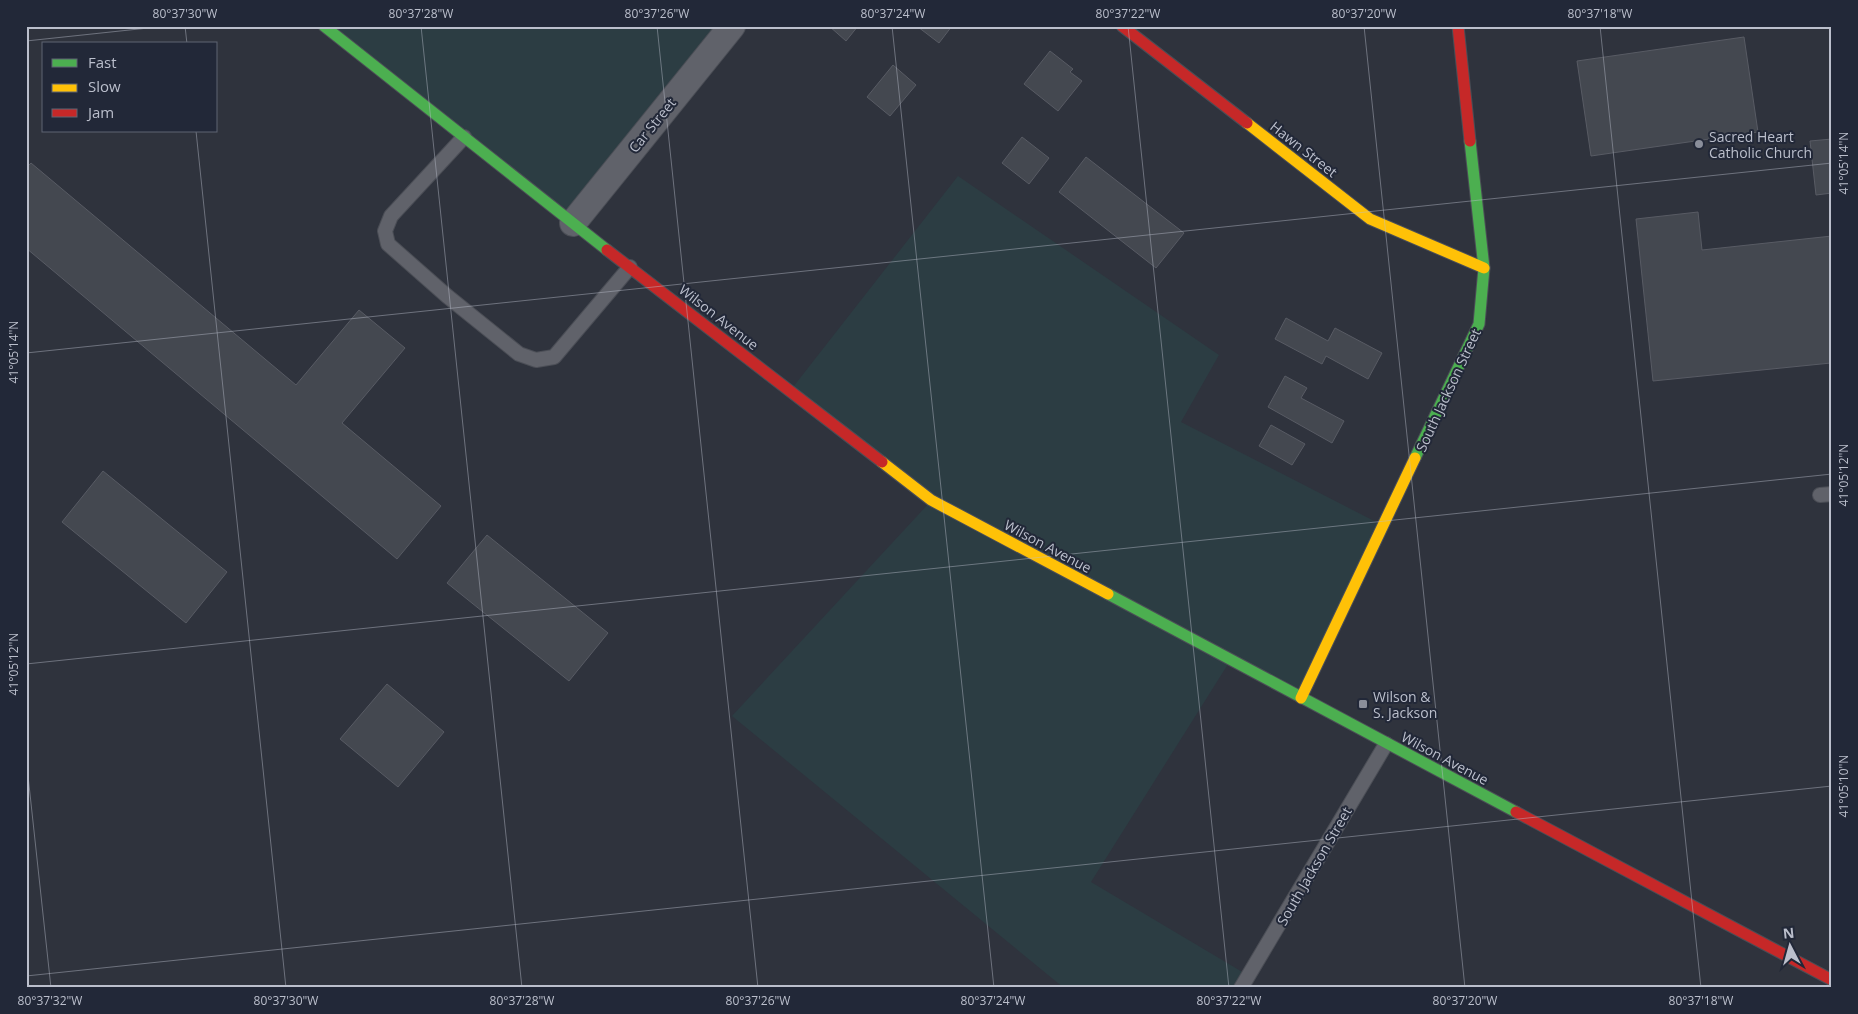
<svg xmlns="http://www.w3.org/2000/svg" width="1858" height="1014" font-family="'Open Sans',sans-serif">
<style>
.green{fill:#2c3d43}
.building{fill:#444850;stroke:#585b64}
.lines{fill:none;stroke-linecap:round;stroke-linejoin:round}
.lane-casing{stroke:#4b4e56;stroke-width:16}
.street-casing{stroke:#4b4e56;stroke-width:28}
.fast-casing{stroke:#4b4e56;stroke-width:13}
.slow-casing{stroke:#4b4e56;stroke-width:13}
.jam-casing{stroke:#4b4e56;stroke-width:13}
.lane{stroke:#60626a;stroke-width:14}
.street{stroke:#60626a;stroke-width:26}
.fast{stroke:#4caf50;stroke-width:11}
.slow{stroke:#ffc107;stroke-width:11}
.jam{stroke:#c62828;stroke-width:11}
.ticks{fill:none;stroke:#bbbfcc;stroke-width:1;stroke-opacity:0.45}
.poi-dot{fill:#8a8e9a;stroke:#222838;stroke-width:2}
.labels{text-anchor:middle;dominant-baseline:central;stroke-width:4;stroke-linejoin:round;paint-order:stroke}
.street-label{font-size:14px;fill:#bbbfcc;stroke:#222838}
.poi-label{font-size:14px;fill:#bbbfcc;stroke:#222838;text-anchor:start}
.neatline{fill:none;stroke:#bbbfcc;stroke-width:2}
.ticks-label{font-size:12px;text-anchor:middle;fill:#bbbfcc}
</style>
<rect width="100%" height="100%" fill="#2f333d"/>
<path class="green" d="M324,26h408l-159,197z
M958,176l261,179 -38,67 203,104 -83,172 -71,-37 -139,221 158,94 -8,12h-177l-332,-272 199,-215 -141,-110z"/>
<path class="building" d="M829,26h29l-12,15z
M919,26h33l-13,17 -21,-16z
M1744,37l14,95 -167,24 -14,-95z
M1050,51l23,18 -3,3 12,9 -24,30 -34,-27z
M893,65l23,20 -26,31 -23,-19z
M1022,137l27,21 -20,26 -27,-21z
M1832,139v54l-16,2 -6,-54z
M1086,157l98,76 -28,35 -97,-76z
M31,163l265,222 63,-75 46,38 -63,75 99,83 -44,53 -371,-311v-80z
M1698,212l4,38 130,-14v129l-1,-2 -178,18 -17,-162z
M1286,318l42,23 7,-13 47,25 -14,26 -42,-23 -4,8 -47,-25z
M1285,376l22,12 -6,10 43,23 -12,22 -64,-36z
M1271,425l34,19 -13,21 -33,-19z
M103,471l124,101 -41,51 -124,-101z
M487,535l121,98 -39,48 -122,-98z
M387,684l57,48 -46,55 -58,-48z"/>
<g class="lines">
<defs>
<path id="lane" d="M464,137l-73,79 -6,15 3,13 59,52 72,58 17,6 18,-3 76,-90
M1820,495l12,-1
M1241,988l145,-244"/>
<path id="street" d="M573,223l159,-197"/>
<path id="fast" d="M324,26l283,224
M1415,458l64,-134 5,-56 -14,-127
M1108,594l408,218"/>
<path id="slow" d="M1247,123l123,96 114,49
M882,462l49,38 177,94
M1301,698l114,-240"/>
<path id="jam" d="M1122,26l125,97
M1458,26l12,115
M607,250l275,212
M1516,812l316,168"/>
</defs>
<use href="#lane" class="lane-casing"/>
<use href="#street" class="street-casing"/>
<use href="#fast" class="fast-casing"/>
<use href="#slow" class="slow-casing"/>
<use href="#jam" class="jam-casing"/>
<use href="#lane" class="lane"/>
<use href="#street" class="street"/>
<use href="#fast" class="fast"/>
<use href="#slow" class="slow"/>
<use href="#jam" class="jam"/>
</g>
<path class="ticks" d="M185,26l2,18M421,26l101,962M657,26l101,962M892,26l102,962M1128,26l101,962M1364,26l101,962M1600,26l101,962M26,41l141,-15M196,131l90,857M26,353l1806,-190M26,664l1806,-190M26,757l25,231M26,976l1806,-190"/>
<g class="poi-dot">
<circle cx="1699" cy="144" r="5"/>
<rect x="1358" y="699" width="10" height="10" rx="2.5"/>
</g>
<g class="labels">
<g class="street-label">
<text transform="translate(652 125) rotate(-51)">Car Street</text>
<text transform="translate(1304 149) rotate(38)">Hawn Street</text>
<text transform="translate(719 317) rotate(38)">Wilson Avenue</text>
<text transform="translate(1448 390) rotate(-65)">South Jackson Street</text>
<text transform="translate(1048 546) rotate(28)">Wilson Avenue</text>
<text transform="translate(1445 758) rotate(28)">Wilson Avenue</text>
<text transform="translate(1314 866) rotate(-60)">South Jackson Street</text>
</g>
<g class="poi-label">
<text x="1709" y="136">Sacred Heart<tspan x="1709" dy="16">Catholic Church</tspan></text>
<text x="1373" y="696">Wilson &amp;<tspan x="1373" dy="16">S. Jackson</tspan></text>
</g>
</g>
<rect width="1858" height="1014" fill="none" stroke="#222838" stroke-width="55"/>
<rect x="42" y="42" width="175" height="90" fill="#222838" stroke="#5f6473"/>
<rect x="52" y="59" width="25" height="8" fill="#4caf50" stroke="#5f6473"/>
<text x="88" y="68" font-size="15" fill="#bbbfcc">Fast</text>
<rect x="52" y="84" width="25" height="8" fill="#ffc107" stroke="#5f6473"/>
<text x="88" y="92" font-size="15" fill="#bbbfcc">Slow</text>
<rect x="52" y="109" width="25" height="8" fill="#c62828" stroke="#5f6473"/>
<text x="88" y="118" font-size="15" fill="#bbbfcc">Jam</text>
<g transform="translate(1790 946) rotate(354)" stroke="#222838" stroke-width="4" paint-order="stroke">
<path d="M0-4L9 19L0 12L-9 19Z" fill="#bbbfcc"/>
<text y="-8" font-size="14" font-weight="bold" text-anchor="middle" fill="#bbbfcc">N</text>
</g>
<rect x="28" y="28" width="1802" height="958" class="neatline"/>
<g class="ticks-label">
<text x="185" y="18">80°37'30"W</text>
<text x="421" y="18">80°37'28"W</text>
<text x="657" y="18">80°37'26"W</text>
<text x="893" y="18">80°37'24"W</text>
<text x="1128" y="18">80°37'22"W</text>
<text x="1364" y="18">80°37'20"W</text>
<text x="1600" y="18">80°37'18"W</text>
<text transform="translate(1844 163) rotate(-90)" y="4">41°05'14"N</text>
<text transform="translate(14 352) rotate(-90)" y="4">41°05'14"N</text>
<text transform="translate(1844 475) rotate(-90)" y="4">41°05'12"N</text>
<text transform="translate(14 664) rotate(-90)" y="4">41°05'12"N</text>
<text transform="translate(1844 786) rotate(-90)" y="4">41°05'10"N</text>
<text x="50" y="1005">80°37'32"W</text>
<text x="286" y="1005">80°37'30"W</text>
<text x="522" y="1005">80°37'28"W</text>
<text x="758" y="1005">80°37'26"W</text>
<text x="993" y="1005">80°37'24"W</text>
<text x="1229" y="1005">80°37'22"W</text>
<text x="1465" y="1005">80°37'20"W</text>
<text x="1701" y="1005">80°37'18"W</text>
</g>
</svg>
